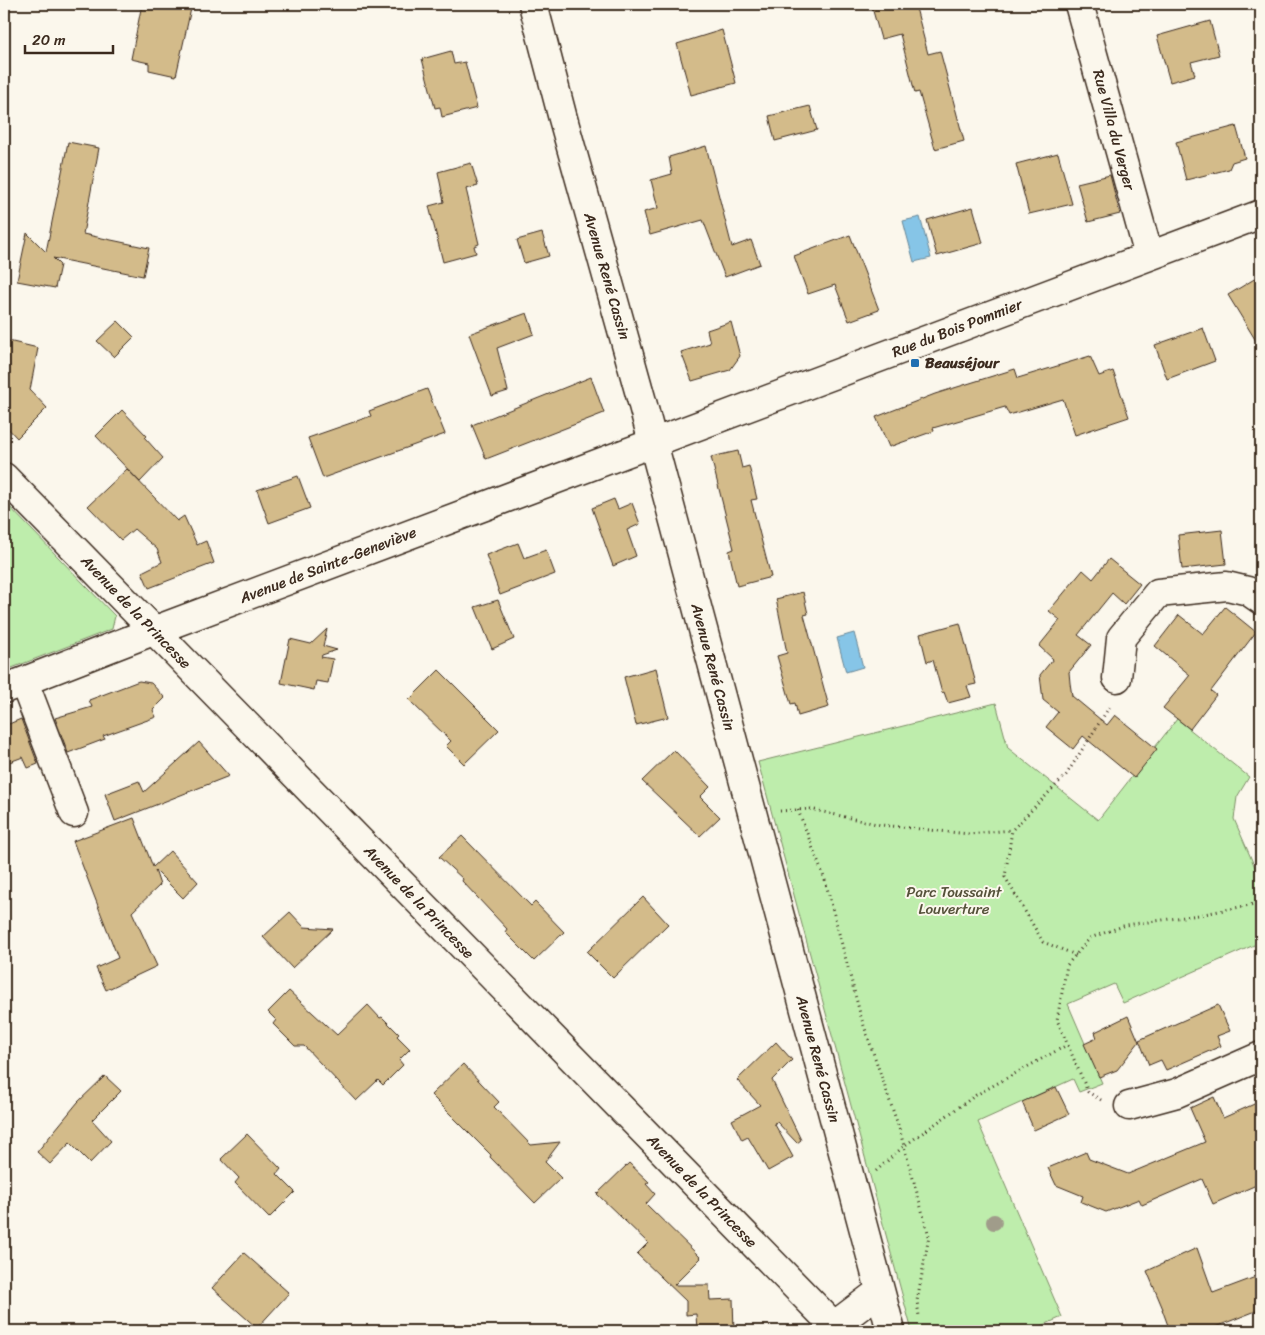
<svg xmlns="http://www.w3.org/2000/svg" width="1265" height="1335" font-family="Sriracha,sans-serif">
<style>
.green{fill:#beedac;stroke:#7c8c65}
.water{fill:#86c5e7;stroke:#688797}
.building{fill:#d3bb8a;stroke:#3b2a1e}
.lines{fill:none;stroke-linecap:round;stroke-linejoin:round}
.minor-casing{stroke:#3b2a1e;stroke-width:31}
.path{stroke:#3b2a1e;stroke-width:3;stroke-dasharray:1 4;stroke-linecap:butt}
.minor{stroke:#fbf7ec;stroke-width:28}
.tree{fill:#a09c8a}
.poi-dot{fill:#1f6fb2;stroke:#fbf7ec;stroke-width:2}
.labels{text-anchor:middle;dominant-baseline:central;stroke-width:4;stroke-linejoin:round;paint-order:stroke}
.street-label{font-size:15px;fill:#3b2a1e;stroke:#fbf7ec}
.poi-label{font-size:15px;font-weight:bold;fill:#3b2a1e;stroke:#fbf7ec;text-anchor:start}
.park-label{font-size:15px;fill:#55513a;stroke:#fbf7ec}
</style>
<rect width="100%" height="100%" fill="#fbf7ec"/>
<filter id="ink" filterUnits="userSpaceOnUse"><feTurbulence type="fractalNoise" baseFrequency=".02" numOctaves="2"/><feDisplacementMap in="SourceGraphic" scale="10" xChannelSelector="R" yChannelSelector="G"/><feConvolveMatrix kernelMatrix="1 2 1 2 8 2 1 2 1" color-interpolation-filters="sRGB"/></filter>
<g filter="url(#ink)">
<path class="green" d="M4,501l111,115 -3,13 -108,42z
M996,703l12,45 90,72 79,-101 72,58 -12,20 -3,22 27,62v61l-138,61 -9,-19 -46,20 34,79 -23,9 -6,-13 -95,43 84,195 -32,14h-118l-154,-569z"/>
<path class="water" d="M920,217l11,41 -17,4 -11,-41z
M854,633l9,34 -17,5 -9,-34z"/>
<path class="building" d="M142,4h50l-16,72 -27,-6v-7l-18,-4z
M871,4h44l13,50 12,-3 24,90 -29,8 -16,-57 -4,1 -15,-59 -19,5z
M1210,21l9,34 -28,7 4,13 -25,7 -13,-46z
M722,30l14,53 -45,12 -14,-51z
M451,51l3,13 11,-2 12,46 -35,9 -2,-10 -5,1 -13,-49z
M810,106l7,24 -42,11 -6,-25z
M1236,126l9,32 -13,4 -3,7 -43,11 -10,-38z
M68,142l31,6 -16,86 66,14 -6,28 -90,-18 7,7 -5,23 -38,-7 10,-48 19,19z
M706,146l26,101 19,-7 9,24 -35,13 -22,-57 -53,15 -6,-23 14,-4 -7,-28 21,-6 -3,-17z
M1058,153l14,51 -43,10 -13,-50z
M471,163l7,23 -12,3 13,55 -5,2 2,7 -33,9 -14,-56 15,-4 -6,-30z
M1110,175l10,39 -32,8 -11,-39z
M973,207l10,36 -46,13 -10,-36z
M542,233l7,23 -25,7 -7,-23z
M850,235l29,75 -30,11 -14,-36 -27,9 -14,-38z
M1261,275v74l-33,-54z
M527,313l7,21 -37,14 11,43 -16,5 -23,-62z
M118,321l16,16 -20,20 -17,-16z
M731,322l9,34 -10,14 -38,11 -11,-29 29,-9 -3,-13z
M1203,328l12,33 -48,18 -12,-34z
M4,340l34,8 -8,42 17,18 -30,30 -13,-14z
M1090,356l9,20 14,-5 16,46 -54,18 -12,-36 -54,16 -4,-8 -72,21 1,3 -45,16 -13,-30 59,-23 80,-25 3,9z
M591,377l13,36 -118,46 -14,-34z
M427,389l18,45 -122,44 -15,-40 63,-22 -2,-5z
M122,410l25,26 -2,2 18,20 -23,24 -44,-46z
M738,451l4,17 7,-2 8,33 -6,1 20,77 -34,9 -8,-35 5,-2 -23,-92z
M127,469l50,52 7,-5 13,29 9,-4 8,22 -65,25 -7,-16 20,-10 -5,-13 -23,-20 -13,11 -33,-34z
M298,476l12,32 -41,15 -12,-33z
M614,499l4,10 14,-6 8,21 -13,6 9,26 -23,10 -21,-58z
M1222,530l4,34 -44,5 -4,-34z
M518,543l6,15 22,-8 9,24 -55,21 -14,-40z
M1109,559l31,25 -16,20 -12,-11 -34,42 13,10 -22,27 1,11 2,13 35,29 8,-10 42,34 -23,29 -51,-42 -10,13 -27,-22 12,-15 -15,-12 -3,-25 13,-16 -14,-13 21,-26 -11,-9 34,-41 10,9z
M803,592l5,22 -4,1 25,92 -31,9 -3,-13 -4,1 -14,-48 10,-3 -11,-54z
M498,600l16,39 -22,10 -17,-42z
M1225,607l31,25 -45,59 5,4 -26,34 -27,-21 27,-33 -35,-29 24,-31 24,19z
M960,623l16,61 -9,2 4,11 -23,6 -4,-11 -2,1 -9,-33 -6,2 -7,-28z
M327,629l-4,17 14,4 -15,5 -1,2 12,2 -5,24 -12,-2 -2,9 -33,-7 9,-44 21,5z
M656,668l12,49 -32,8 -12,-48z
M439,670l60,60 -35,34 -18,-18 5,-5 -42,-41z
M139,681l12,2 14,15 -12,12 3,7 -53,19 2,3 -37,14 -13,-35 37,-11 -3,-7z
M21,719l17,45 -10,4 -5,-11 -19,7v-38z
M199,742l30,34 -114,45 -10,-27 34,-13 5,11z
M674,750l36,37 -10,10 20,20 -20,19 -58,-55z
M134,818l19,49 17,-16 28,31 -15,16 -28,-28 5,15 -28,27 25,54 -51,24 -10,-22 22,-10 -45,-117z
M462,836l69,70 4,-4 29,30 -30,29 -29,-29 2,-3 -45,-48 1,-2 -24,-22z
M643,897l25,27 -55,54 -26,-26z
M290,912l14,15 29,2 -41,39 -29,-31z
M289,991l48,44 31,-30 12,13 2,-1 17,17 -2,2 13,13 -11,11 4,5 -20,20 -5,-5 -22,21 -52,-55h-9l-22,-22 3,-4 -8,-8z
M1218,1005l12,26 -13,5 4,10 -55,24 -5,-10 -12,5 -10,-25z
M1128,1016l11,26 -22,28 -18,7 -15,-33 13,-6 -2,-6z
M776,1042l16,18 -20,20 29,60 -4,3 -20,-21 -3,1 19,34 -25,14 -20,-34 -6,3 -10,-20 28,-15 -23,-25z
M463,1064l36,38 -5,5 37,38 29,-3 -15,20 16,16 -26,25 -45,-46 1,-2 -60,-60z
M105,1076l16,15 -29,29 19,21 -21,22 -20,-20 -20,21 -13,-12 41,-50z
M1056,1087l13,27 -35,16 -12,-28z
M1214,1097l9,21 38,-17v82l-48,21 -11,-25 -60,26 -3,-6 -33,13 -25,-10 2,-6 -27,-11 -8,-17 38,-16 3,7 39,15 77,-32 -15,-34z
M247,1134l34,35 -4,5 18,18 -26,26 -34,-35 4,-5 -18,-19z
M629,1163l20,19 -3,2 9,10 -9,10 55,54 -27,27h35l1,15 23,-1 1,32h-37l-1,-17 -10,1v-14l-49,-47 11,-11 -51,-49z
M1197,1248l16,45 48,-18v34l-56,22h-35l-8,-22h1l-16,-38z
M244,1253l45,40 -32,35 -45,-40z"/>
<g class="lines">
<defs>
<path id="minor" d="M533,4l29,111 79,283 250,933
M1079,4l70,252
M4,477l835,854
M1117,678l4,-40 37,-45 69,-7 21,5 13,9
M24,682l50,131
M4,689l149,-58 1108,-417
M1129,1106l48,-13 84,-37
M827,1331l53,-40"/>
</defs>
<use href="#minor" class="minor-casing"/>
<path class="path" d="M798,810l27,70 36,137 38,111 30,108 -12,65 2,15
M780,811l30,-2 71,16 88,9 43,-4
M1076,955l-33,-13 -38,-65 7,-47 54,-55 44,-69
M1101,1100l-13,-8 -31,-72 10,-55 23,-27 36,-13 73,-10 56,-11 6,-4
M876,1171l28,-25 72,-51 91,-50"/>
<use href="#minor" class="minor"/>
</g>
<circle class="tree" cx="994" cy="1222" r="8"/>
</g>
<rect class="poi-dot" x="910" y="358" width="10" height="10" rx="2.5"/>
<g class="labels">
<g class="street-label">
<text transform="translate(1114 130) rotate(75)">Rue Villa du Verger</text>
<text transform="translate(607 276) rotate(74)">Avenue René Cassin</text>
<text transform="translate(957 328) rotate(-21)">Rue du Bois Pommier</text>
<text transform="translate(328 565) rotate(-21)">Avenue de Sainte-Geneviève</text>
<text transform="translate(136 612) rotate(46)">Avenue de la Princesse</text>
<text transform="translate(713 667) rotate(75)">Avenue René Cassin</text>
<text transform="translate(419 902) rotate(46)">Avenue de la Princesse</text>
<text transform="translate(818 1059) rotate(75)">Avenue René Cassin</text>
<text transform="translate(702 1191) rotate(46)">Avenue de la Princesse</text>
</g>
<g class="poi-label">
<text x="925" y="363">Beauséjour</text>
</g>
<g class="park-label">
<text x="954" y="892">Parc Toussaint<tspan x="954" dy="17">Louverture</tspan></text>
</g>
</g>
<rect width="1265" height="1335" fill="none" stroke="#fbf7ec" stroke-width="20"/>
<rect x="10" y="10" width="1245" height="1315" fill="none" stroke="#3b2a1e" stroke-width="2" filter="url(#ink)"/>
<path d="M25 45v8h88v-8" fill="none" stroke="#3b2a1e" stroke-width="2.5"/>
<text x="32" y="45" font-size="15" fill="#3b2a1e" stroke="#fbf7ec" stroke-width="4" paint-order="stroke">20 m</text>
</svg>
